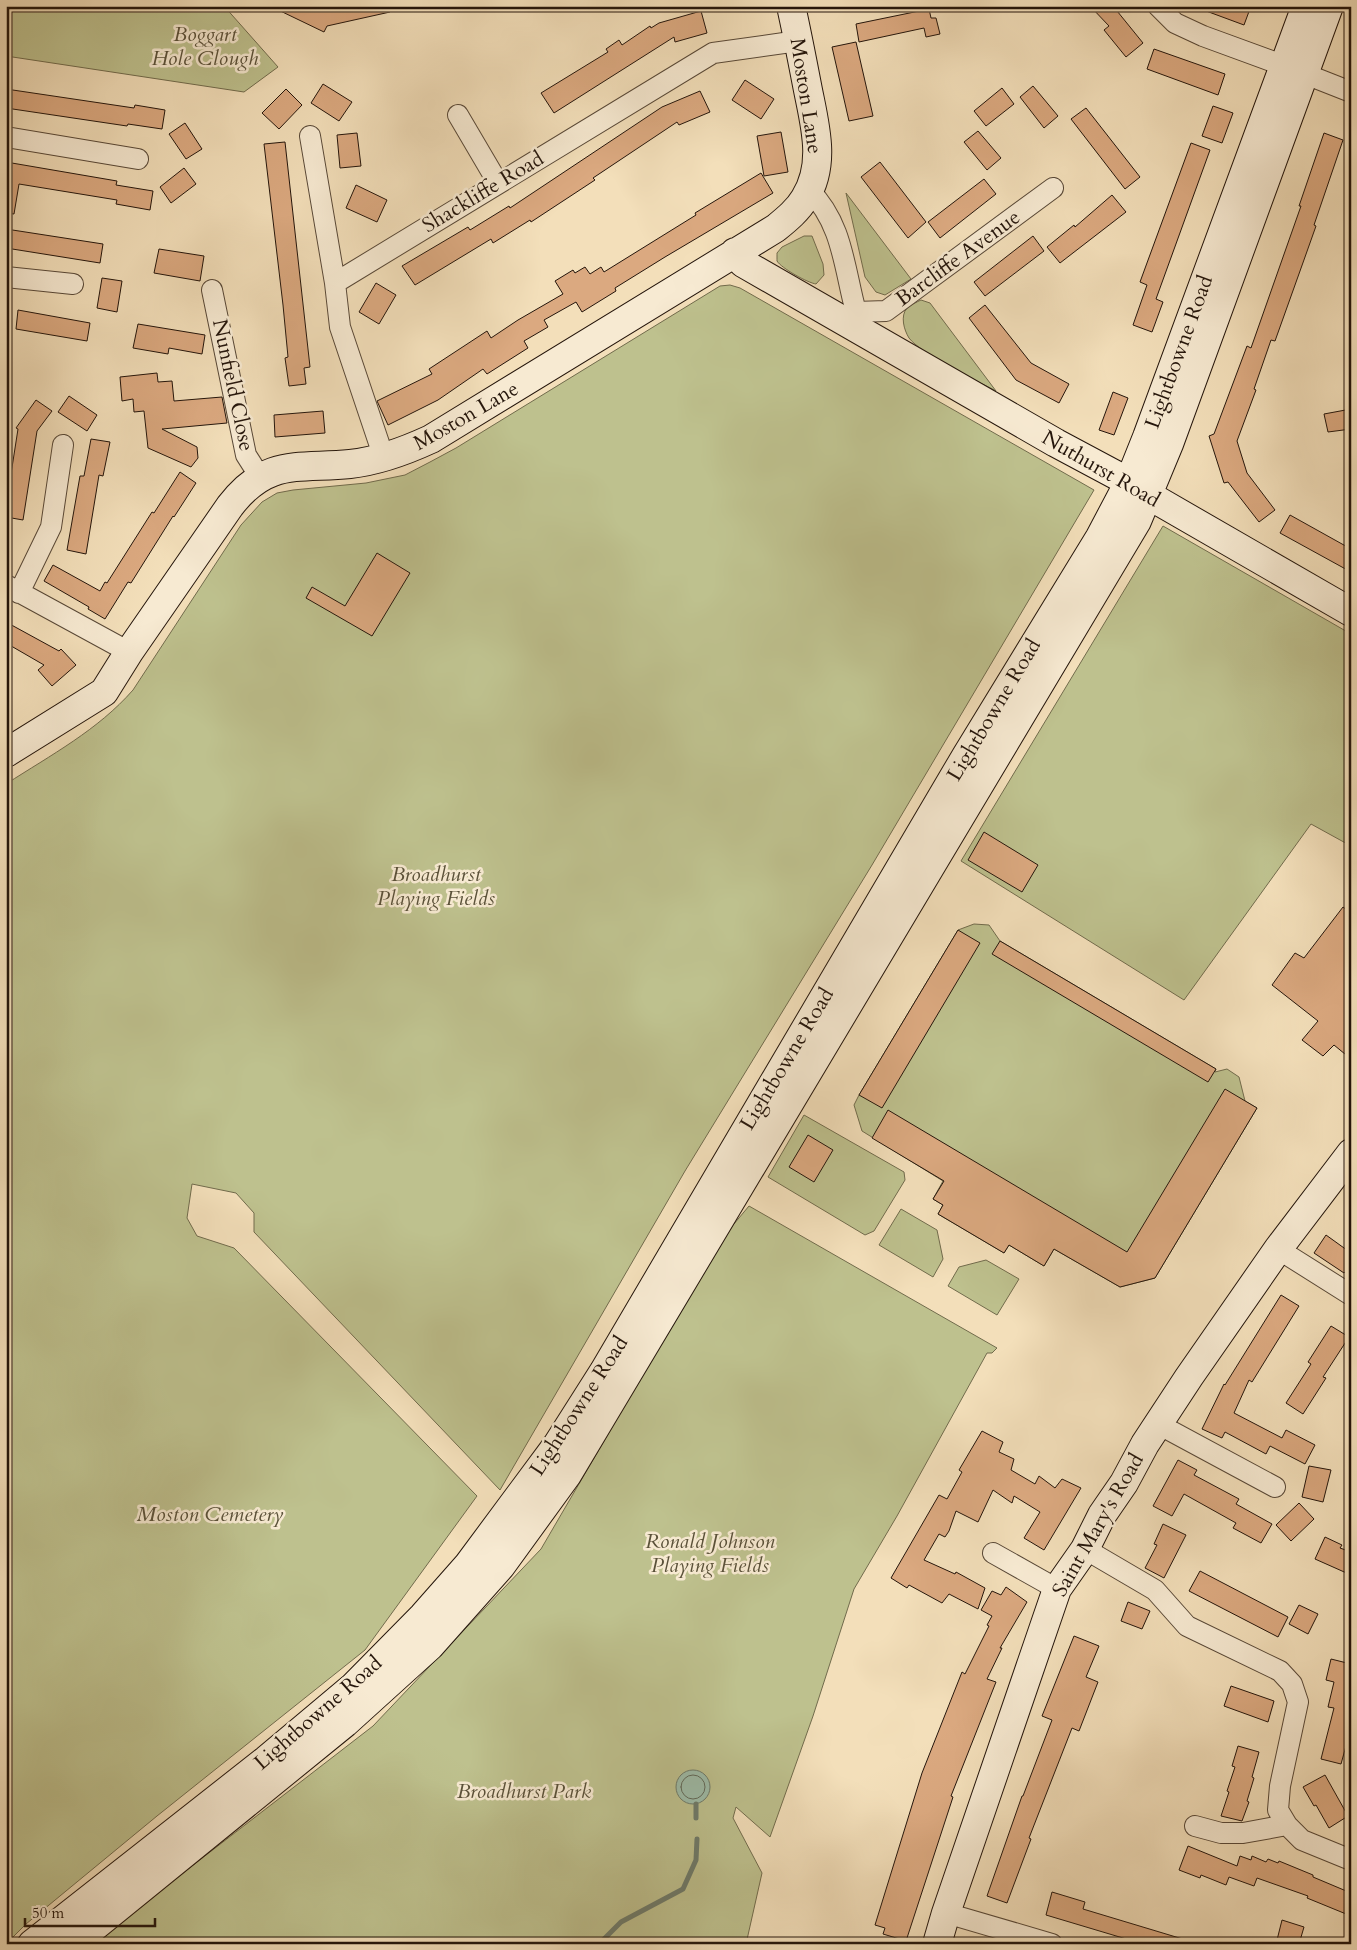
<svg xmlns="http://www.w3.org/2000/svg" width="1357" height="1950" font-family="Cardo,serif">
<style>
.green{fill:#bec18e;stroke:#716b4c}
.water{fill:#9dbdaa;stroke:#6d7a6a}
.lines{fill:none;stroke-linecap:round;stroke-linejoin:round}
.shore{stroke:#60695a;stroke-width:1}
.stream{stroke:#6d7a6a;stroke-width:5}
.building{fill:#dba980;stroke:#24150b}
.street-casing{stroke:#584837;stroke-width:22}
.secondary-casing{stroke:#24150b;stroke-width:30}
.street{stroke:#f7ead2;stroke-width:20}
.secondary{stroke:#f7ead2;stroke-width:28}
.labels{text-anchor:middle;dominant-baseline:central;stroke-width:5;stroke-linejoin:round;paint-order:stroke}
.park-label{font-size:21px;font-style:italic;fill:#5a5139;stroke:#f7ead2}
.street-label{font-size:21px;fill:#24150b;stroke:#f7ead2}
</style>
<rect width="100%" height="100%" fill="#f3dfba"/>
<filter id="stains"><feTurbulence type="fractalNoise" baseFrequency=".004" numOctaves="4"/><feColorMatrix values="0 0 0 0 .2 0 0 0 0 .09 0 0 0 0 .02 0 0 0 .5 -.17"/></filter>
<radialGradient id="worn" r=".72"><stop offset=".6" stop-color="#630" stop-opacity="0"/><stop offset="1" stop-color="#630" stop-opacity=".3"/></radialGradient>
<path class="green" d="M6,6h218l54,61 -34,25 -238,-36z
M846,193l65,86 -26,16 -9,-3 -11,-15z
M804,236h8l11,28 1,11 -8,9c-8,-1 -35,-16 -39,-23 0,-2 0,-6 0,-8l5,-6z
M730,285l10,3 354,202 -222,375 -187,306 -185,319 -246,-258v-19l-18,-20 -44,-9 -5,34 10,18 37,12 243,248 -112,154 -208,166 -131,108 -20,20v-1160c45,-29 92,-54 127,-94l108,-165 21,-23 15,-9 16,-3 73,-7 39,-8 25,-13 26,-14 264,-162z
M921,300l9,3 66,88c-19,-10 -76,-38 -87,-53 -5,-8 -9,-22 -2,-30 3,-3 10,-6 14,-8z
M1163,526l188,108v212l-40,-22 -127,176 -223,-139z
M974,924l15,1 11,16 216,128 -1,3 12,-3 12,8 6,24 12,7 -102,170 -35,9 -66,-38 -10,17 -35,-21 -5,8 -66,-39 5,-9 -10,-6 10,-18 -81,-50 -8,-26 5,-10 99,-165z
M804,1115l100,57 1,8 -31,51 -9,4 -97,-58z
M749,1206l248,142 -5,5h-5l-90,163 -43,73 -41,127 -43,121 -34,-30 -3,11 29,55 -16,71h-655l282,-218 168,-177 182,-312z
M901,1209l36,21 6,29 -10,18 -54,-32z
M986,1260l33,19 -22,36 -49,-29 11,-19z"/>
<path class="water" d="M676 1787a17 17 0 1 1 34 0a17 17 0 1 1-34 0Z"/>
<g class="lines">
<path class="shore" d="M681 1787a12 12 0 1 1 24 0a12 12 0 1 1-24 0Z"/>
<path class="stream" d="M696,1804v14
M604,1944v-5l17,-17 62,-33 13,-29 1,-21"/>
</g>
<path class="building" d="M270,6h119l1,6 -63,14 -3,6z
M1090,6h23l30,37 -17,14 -22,-27 5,-4z
M1198,6h53l-7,19 -46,-17z
M929,9l2,9h5l4,16 -14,3 -2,-9 -65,14 -3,-18z
M701,11l6,22 -32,9 -1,-5 -120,76 -13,-20 67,-41 -2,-3 13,-9 3,5 28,-19 1,2 8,-5z
M856,42l17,74 -24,5 -17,-74z
M1154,49l71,25 -7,21 -71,-26z
M745,80l29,19 -13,20 -29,-19z
M323,84l29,18 -13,19 -28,-18z
M1033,86l25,30 -14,12 -24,-31z
M1002,88l12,16 -28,22 -12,-15z
M6,89l128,19 1,-3 30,5 -3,19 -34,-5 -1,2 -121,-18z
M286,89l16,16 -23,24 -17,-16z
M700,91l10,21 -31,13 -2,-3 -84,56 2,2 -64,42 -1,-2 -37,23 -2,-4 -76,46 -13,-19 66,-39 2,3 39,-24 1,2 152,-101z
M1213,106l20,7 -11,30 -20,-7z
M1086,108l54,69 -15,12 -54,-70z
M185,123l17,26 -16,10 -17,-25z
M978,131l23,27 -14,12 -23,-28z
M781,132l7,40 -24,4 -7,-40z
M357,133l4,33 -21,2 -3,-33z
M1324,133l19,7 -29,85 2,1 -11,31 -30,84 -4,-1 -17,49 2,1 -19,51 10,32 28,37 -16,12 -31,-40 -4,1 -15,-47 5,-2 33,-88 4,2 50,-142h-2z
M285,142l25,225 -6,1 2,16 -17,2 -4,-28 3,-1 -5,-52 -19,-161z
M1191,143l19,7 -54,149 7,3 -11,30 -19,-7 14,-40 -7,-3z
M6,162l111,19 -1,4 37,6 -3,19 -34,-6 1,-4 -98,-16 -5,30 -8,-1z
M880,162l46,60 -18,16 -47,-61z
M184,168l12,16 -25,19 -11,-16z
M761,173l12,20 -108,64 -50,31 1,3 -34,21 -6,-10 -32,18 4,7 -24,14 4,7 -41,26 -4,-5 -45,31 -50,25 -11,-24 55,-27 -3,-5 58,-38 4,7 27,-18 45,-26 -8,-13 18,-11 2,3 10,-6 5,7 11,-7 3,5 92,-57 -1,-2z
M984,179l12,15 -56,44 -12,-16z
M356,185l31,15 -10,22 -31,-14z
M1112,195l14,17 -66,51 -13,-16 27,-22 1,2z
M6,229l97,15 -3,19 -94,-15z
M1033,236l11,15 -59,45 -11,-14z
M159,249l45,7 -4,25 -46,-8z
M102,278l20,3 -5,31 -20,-4z
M376,283l20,12 -17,29 -20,-12z
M985,305l46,58 38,21 -10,19 -43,-23 -47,-62z
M18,310l72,13 -3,18 -71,-12z
M138,324l67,11 -3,19 -33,-6 -1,6 -35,-6z
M157,373l1,9 14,-1 2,20 48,-4 5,26 -65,6 35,18 1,11 -7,9 -43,-19 -4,-37 -10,1 -1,-13 -11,2 -2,-24z
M1113,392l15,6 -14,37 -15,-5z
M69,396l28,19 -10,16 -29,-19z
M36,400l16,11 -15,20 -14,89 -17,-3v-11l12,-77 -2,-1z
M1351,409v20l-23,3 -4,-18z
M323,411l2,22 -50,4 -1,-22z
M91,439l19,3 -7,34 -4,-1 -13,79 -19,-4 13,-74h4z
M180,472l16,11 -22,34 -1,-1 -42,67 -3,-1 -23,37 -17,-10 1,-2 -45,-26 9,-16 47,26 5,-9 2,1 45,-71 2,1z
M1290,515l61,34v23l-71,-39z
M377,553l33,20 -38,63 -66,-38 6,-11 33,19z
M6,622l53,29 2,-2 15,16 -24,21 -14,-16 6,-5 -38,-22z
M984,832l54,33 -16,27 -54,-32z
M1343,907l8,6v146l-17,-14 -11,11 -21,-16 16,-19 -46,-36 23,-32 9,5z
M958,930l22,13 -98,165 -23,-13z
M1000,941l216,128 -8,13 -216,-128z
M1225,1089l32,19 -102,170 -35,9 -66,-38 -10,17 -35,-21 -5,8 -66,-39 5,-9 -10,-6 11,-18 -72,-43 16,-28 239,142z
M808,1135l25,15 -19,32 -25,-15z
M1326,1235l25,18v23l-6,-4 -1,1 -30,-20z
M1281,1295l18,11 -47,76 -3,-2 -15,33 48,25 4,-8 29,15 -10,19 -35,-18 -4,8 -41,-22 -3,6 -20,-9 22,-45 1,1z
M1331,1326l18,11 -26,40 3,1 -23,36 -17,-11 25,-39 -3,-2z
M982,1431l21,11 -4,10 15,7 -3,11 24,14 4,-8 16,12 7,-9 19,9 -37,62 -20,-12 16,-26 -26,-16 -2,7 -19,-13 -15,32 -22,-11 -7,20 -4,6 -6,-3 -15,26 31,14 1,-2 29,16 -7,21 -29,-15 -7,9 -33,-18 -2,3 -16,-10 48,-83 8,4 15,-27 -3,-2z
M1178,1460l19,10 -3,5 45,24 -3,5 36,20 -11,19 -28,-15 3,-5 -52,-29 -12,22 -19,-10z
M1309,1466l22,4 -8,32 -21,-5z
M1299,1503l15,16 -23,22 -15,-16z
M1163,1524l23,11 -22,43 -19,-10 12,-23 -3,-1z
M1325,1537l17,8 -2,3 11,4v23l-36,-16z
M1200,1571l88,46 -10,20 -89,-46z
M1006,1587l21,15 -27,46h2l-15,31 9,3 -45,114 2,1 -47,144 -23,-7 2,-6 -10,-3 47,-152 40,-101 3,2 24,-48 -2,-1 5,-9 -11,-6 11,-19 9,4z
M1128,1602l22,9 -8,18 -21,-8z
M1299,1605l19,9 -10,20 -19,-10z
M1074,1636l25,10 -13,31 12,5 -19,49 -7,-3 -43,110 2,1 -24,64 -20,-7 35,-100h1l29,-76 -10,-4z
M1331,1659l20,5v38l-4,15 4,1v10l-10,36 -20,-5 13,-51 -6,-1 6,-25 -8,-2z
M1231,1686l43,15 -6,21 -44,-16z
M1238,1746l21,6 -7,25 2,1 -7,23 2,1 -7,19 -21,-5 8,-24 -2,-1 8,-24 -3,-1z
M1325,1775l23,41 -19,12 -13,-23 -2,1 -11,-19z
M1188,1846l49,20 3,-10 11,4 1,-4 14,6 2,-3 10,4 1,-2 34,14v2l38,16v23l-44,-18 1,-2 -51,-18 -3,8 -25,-9 -3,8 -25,-10 -1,3 -21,-8z
M1052,1892l33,10 -2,7 103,31v4h-43l-97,-29z
M1282,1920l22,7 -5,17h-23z"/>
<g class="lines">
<defs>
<path id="street" d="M1158,6l17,17 28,13 82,30 66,26
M458,115l40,68
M310,136l25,147
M6,137l132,22
M809,190c34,34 35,78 47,122l-4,12
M6,277l67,7
M212,290l34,165 14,22
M856,312l30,-1 167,-123
M384,458l-44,-131 -5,-44 378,-230 85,-12
M6,585l123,67
M19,593l32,-66 12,-82
M1278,1249l73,46
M1158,1424l117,63
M1085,1549l70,41 32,36 93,45 12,13 6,18 -18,84 -2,24 9,15 15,15 49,20
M993,1553l64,36
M1195,1826l26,7h22l44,-8
M946,1913l106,31"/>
<path id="secondary" d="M735,252l8,11 313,180 73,39 19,13 203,117
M6,753l98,-61 25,-40 101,-146c37,-48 67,-37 120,-42 29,-3 55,-13 81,-25l345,-211c11,-9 22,-18 29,-30 22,-35 9,-76 2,-113 -5,-26 -10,-52 -16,-79
M32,1944l234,-184 87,-73 70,-71 45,-51 89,-120 47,-74 362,-615 134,-219 29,-55 18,-45 159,-431
M73,1944l272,-221 85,-77 71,-80 66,-91 570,-954 32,-77 160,-438
M937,1944l9,-31 111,-324 28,-40 17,-34 22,-32 21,-39 44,-67 89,-128 73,-96"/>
</defs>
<use href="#street" class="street-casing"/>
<use href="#secondary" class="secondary-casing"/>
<use href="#street" class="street"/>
<use href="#secondary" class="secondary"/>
</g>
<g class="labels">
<g class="park-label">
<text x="205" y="34">Boggart<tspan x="205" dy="24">Hole Clough</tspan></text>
<text x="436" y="874">Broadhurst<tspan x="436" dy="24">Playing Fields</tspan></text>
<text x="210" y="1514">Moston Cemetery</text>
<text x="710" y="1541">Ronald Johnson<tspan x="710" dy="24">Playing Fields</tspan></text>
<text x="524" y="1791">Broadhurst Park</text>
</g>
<g class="street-label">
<text transform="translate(806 96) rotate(81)">Moston Lane</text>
<text transform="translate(483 192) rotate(-31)">Shackliffe Road</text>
<text transform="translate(958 258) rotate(-36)">Barcliffe Avenue</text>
<text transform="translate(1179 352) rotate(-70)">Lightbowne Road</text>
<text transform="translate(233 385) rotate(78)">Nunfield Close</text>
<text transform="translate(466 416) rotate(-30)">Moston Lane</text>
<text transform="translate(1101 469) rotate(30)">Nuthurst Road</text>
<text transform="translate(994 710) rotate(-59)">Lightbowne Road</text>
<text transform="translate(787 1059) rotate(-59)">Lightbowne Road</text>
<text transform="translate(579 1406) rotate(-57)">Lightbowne Road</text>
<text transform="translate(1098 1525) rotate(-60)">Saint Mary's Road</text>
<text transform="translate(318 1713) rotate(-41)">Lightbowne Road</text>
</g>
</g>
<rect width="1357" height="1950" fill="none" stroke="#f3dfba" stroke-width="25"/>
<rect x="8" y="8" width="1342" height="1935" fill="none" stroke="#24150b" stroke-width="2.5"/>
<rect x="12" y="12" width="1332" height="1925" fill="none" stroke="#24150b"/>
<path d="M25 1918v8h130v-8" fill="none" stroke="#24150b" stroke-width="2.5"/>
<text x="32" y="1918" font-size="15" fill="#24150b" stroke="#f7ead2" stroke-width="4" paint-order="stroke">50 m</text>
<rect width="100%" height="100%" filter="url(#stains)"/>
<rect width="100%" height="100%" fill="url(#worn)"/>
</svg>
